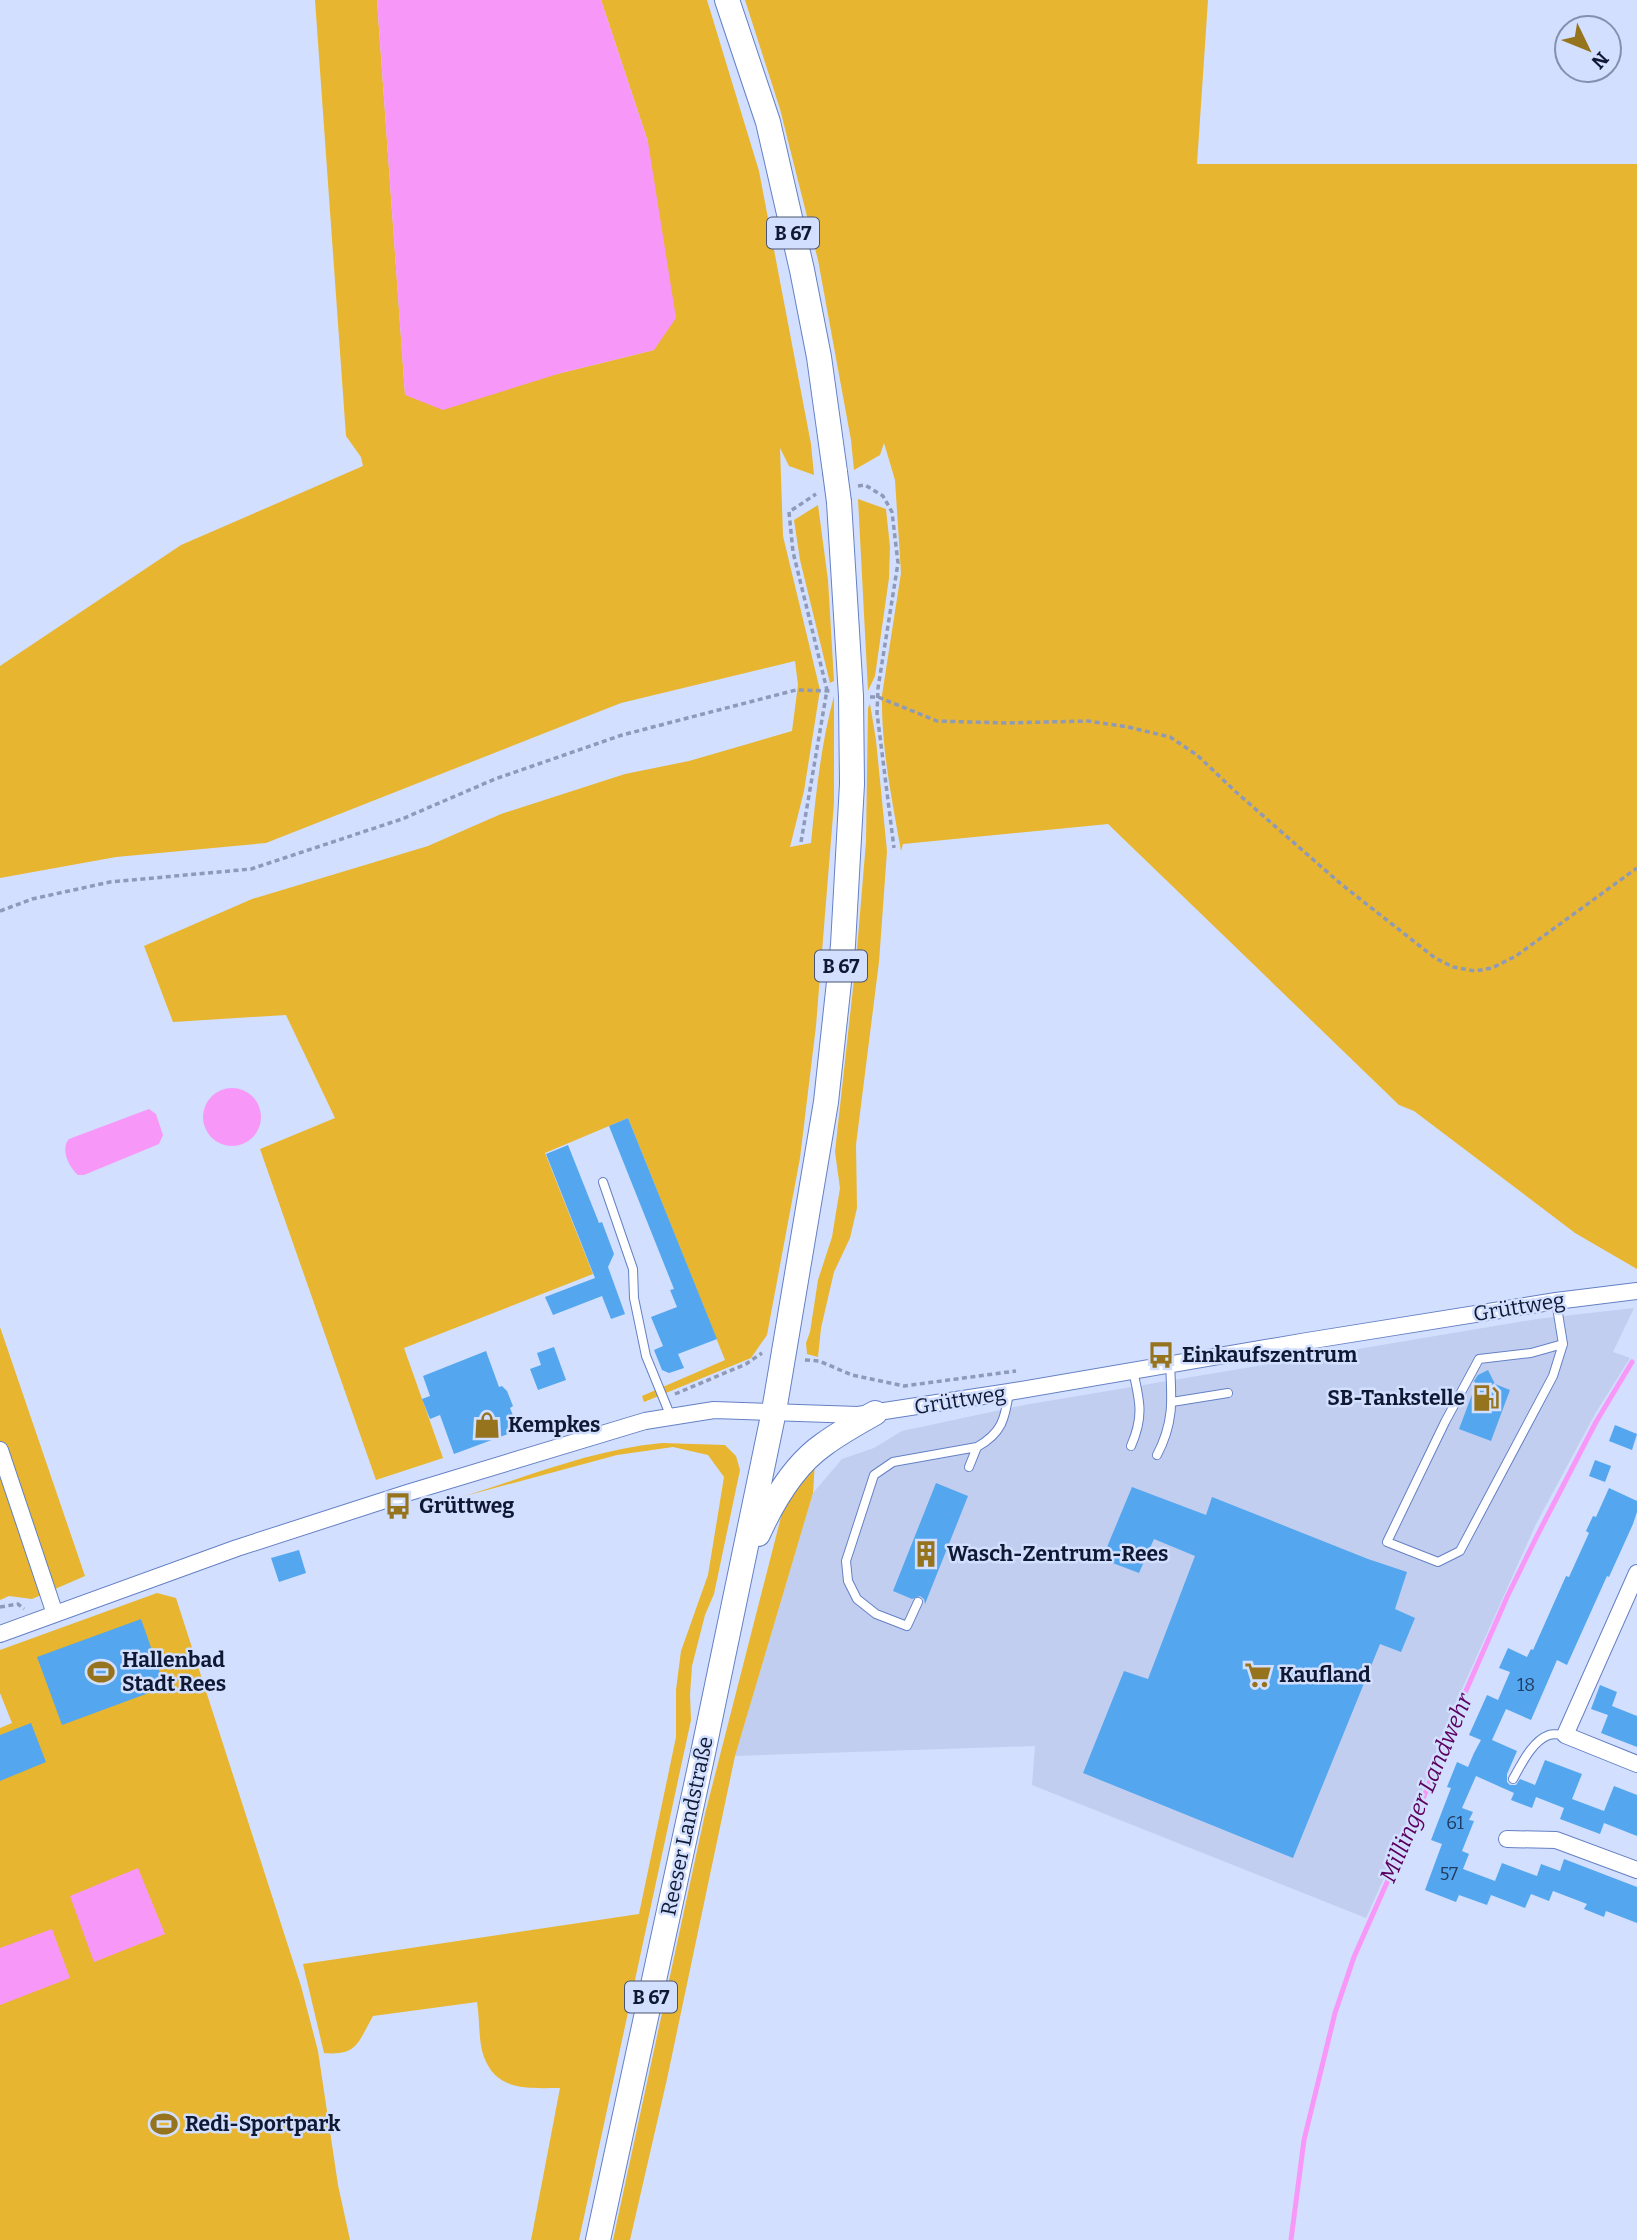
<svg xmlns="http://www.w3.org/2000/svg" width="1637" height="2240" font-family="Bitter,serif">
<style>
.built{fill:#c1ceef}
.green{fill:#e7b52f}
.water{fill:#f798f8}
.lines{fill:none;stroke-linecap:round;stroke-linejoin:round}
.stream{stroke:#f798f8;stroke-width:5}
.building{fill:#54a7ee}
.service-casing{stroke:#6580c5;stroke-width:10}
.minor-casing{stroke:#6580c5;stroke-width:18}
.primary-casing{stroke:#6580c5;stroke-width:26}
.path{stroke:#8f9ab8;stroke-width:3.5;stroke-dasharray:5 3.5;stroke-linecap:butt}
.service{stroke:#fff;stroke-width:8}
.minor{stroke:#fff;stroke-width:16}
.primary{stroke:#fff;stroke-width:24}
.primary-bridge-casing{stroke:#6580c5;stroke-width:26;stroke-linecap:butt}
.primary-bridge{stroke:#fff;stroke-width:24}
.labels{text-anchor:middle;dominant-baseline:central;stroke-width:5;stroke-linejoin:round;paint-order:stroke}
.number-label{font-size:18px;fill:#203c62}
.shield{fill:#d2dffe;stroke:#4a5471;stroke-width:2}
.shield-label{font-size:19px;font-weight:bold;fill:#0f1934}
.street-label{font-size:21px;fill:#0f1934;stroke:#d2dffe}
.poi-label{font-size:21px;font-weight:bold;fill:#0f1934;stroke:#d2dffe;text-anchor:start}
.water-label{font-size:23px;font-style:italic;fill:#5c005f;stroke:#d2dffe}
</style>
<rect width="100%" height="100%" fill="#d2dffe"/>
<path class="built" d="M1634,1308l-21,44 17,6 -35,56 -59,110 -87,194 -35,93 -48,107 -334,-133 3,-39 -300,10 78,-263 29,-34 32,-11 28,-17 122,-26 513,-86z"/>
<path class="green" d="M315,0h62l28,394 156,-21 93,-23 -6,-208 -47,-142h106l52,171 52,273 3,31 -25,-9 -9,-18 3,88 37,154 -16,101 -14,56 21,-4c5,-50 10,-99 23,-147v107l-18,223 -16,132 -33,177 -16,23 -107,44 -2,-6 83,-36 -97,-242 -83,35 48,121 -189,74 39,110 -67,22 -116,-331 75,-31 -49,-103 -113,7 -29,-76 108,-47 176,-53 73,-32 124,-40 64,-13 103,-30 6,-46 -3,-24 -174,42 -355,140 -150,14 -116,21v-212l181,-121 182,-79 -2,-9 -15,-21z
M745,0h463l-11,164h440v1105l-62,-36 -161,-122 -15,-6 -291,-281 -205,20 -2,7c-9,-51 -20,-104 -19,-156l19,-122 -6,-93 -11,-37 -4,12 -26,15 -3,-30 -33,-180 -38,-151z
M858,499l28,10 4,38 -1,31 -14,98 -7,15z
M818,505l10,75 6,101 -4,2 -30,-123 -6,-40z
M870,704l6,36 11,111 -8,111 -23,183 1,63 -7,30 -16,34 -13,56 -3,29 -11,-3 -1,-11 4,-11 8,-52 14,-43 8,-49 -5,-36 21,-191 10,-119 2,-134z
M0,1327l85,249 -53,23 -23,-3 -9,4z
M662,1443l63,2 11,11 4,14 -26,124 -9,21 -13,51 -2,29 1,25 -112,520h-48l29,-152c-31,0 -63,4 -76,-31 -6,-16 -4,-38 -7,-55l-104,14c-15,26 -15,40 -49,37l-21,-89 336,-50 37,-177v-47l5,-39 27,-76 16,-98 -16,-22 -35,-8 -56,8 -152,41c64,-20 130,-47 197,-53z
M815,1462l-2,31 -78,263 -68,323 -37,161h-17l92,-426 77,-301 7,-18z
M157,1593l19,5 125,388 17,65 20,134 12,55h-350v-512l12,-5 -12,-30v-43z"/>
<path class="water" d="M377,0h224l47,142 28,176 -22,32 -93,23 -118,37 -38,-15z
M203 1117a29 29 0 1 1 58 0a29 29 0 1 1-58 0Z
M149,1109l7,5 7,21 -4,9 -75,31h-6c-9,-8 -18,-26 -9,-36z
M138,1868l27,66 -71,28 -24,-66z
M52,1929l18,49 -70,27v-57z"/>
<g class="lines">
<path class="stream" d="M1291,2240l13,-100 31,-127 19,-56 64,-145 36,-94 54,-123 29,-59 59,-114 36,-60"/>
</g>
<path class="building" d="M628,1118l89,221 -39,15 6,14 -15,5 -7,-3 -8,-20 9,-4 -12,-29 26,-10 -7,-17 4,-1 -65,-163z
M568,1145l31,78 3,-1 12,32 -6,13 17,47 -14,5 -9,-23 -49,19 -8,-18 50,-19 -49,-124z
M554,1347l12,33 -28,10 -8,-21 11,-4 -4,-12z
M486,1351l13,36 3,-1 5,5 6,15 -3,2 9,22 -65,24 -14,-39 -10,4 -8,-20 8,-3 -7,-20z
M1488,1370l7,14 15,6 -19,51 -32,-12 17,-45 -2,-3 4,-6z
M1615,1425l22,9 -5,16 -23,-9z
M1595,1460l16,6 -6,16 -16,-6z
M936,1483l32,13 -43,108 -1,-5 -4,-3 -8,3 -19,-8z
M1132,1487l74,28 6,-18 156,62 39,13 -12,37 20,9 -14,34 -21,-8 -87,214 -210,-85 41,-102 24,8 47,-123 -41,-17 -15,34 -37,-14z
M1609,1488l28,13v11l-4,12 -24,53 -2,-1 -40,89 -10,-5 -26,60 -25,-11 -14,31 25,11 -10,23v8l3,3h6l4,-6 15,6 10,-25 37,14 -10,25 32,12 10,-25 23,9v41l-33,-13 -4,11 -40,-15 4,-11 -28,-11 -4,11 -21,-8 3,-7 -38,-17 -14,32 11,4 -4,8 5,1 -12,30 7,3 -6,15 32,12 7,-18 35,13 4,-12 19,7 4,-12 73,28v36l-31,-12 -2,6 -20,-8 3,-5 -34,-13 -4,10 -18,-7 -6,14 -34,-13 -4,10 -28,-10 -3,7 -31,-12 17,-46 -11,-4 20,-52 -4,-1 10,-25 11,5 6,-14 7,-13 -12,-5 18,-40 11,5 12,-28 -11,-4 9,-20 19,9 4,-8 2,1 33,-74 3,1 20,-44 -3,-2 7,-15 3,1z
M299,1550l7,23 -27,9 -8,-24z
M141,1619l24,68 -103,38 -25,-68z
M1600,1685l17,7 -5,14 25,10v31l-36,-14 7,-18 -17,-6z
M31,1723l15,39 -46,19v-46z"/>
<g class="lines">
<defs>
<path id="service" d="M603,1182l30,87 1,29 12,58 25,61
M1556,1301l7,43 -10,32 -93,175 -22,11 -51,-20 58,-120 34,-63 52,-6 32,-9
M1172,1402l56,-9
M1131,1446c13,-29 9,-45 2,-75
M1157,1455c17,-32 15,-55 13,-91
M969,1467l8,-20
M918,1602l-11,24 -31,-12 -19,-15 -9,-18 -2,-20 28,-86 19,-13 84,-15c25,-14 28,-28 32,-55
M1513,1779c8,-14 19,-38 36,-44 5,-2 11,0 16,0"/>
<path id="minor" d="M0,1450l55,164
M1637,1573l-72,162 72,29
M0,1634l237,-86 170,-55 238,-72 69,-11 144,5 151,-23 298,-51 249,-40 81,-10
M1507,1839l49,1 81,30"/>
<path id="primary" d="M727,0l41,122 34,148 17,87 16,115
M758,1534c15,-33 35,-68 65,-89 16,-12 34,-22 52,-32
M598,2240l105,-487 71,-342 52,-309 17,-157 9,-161 -1,-88 -12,-194"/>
</defs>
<use href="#service" class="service-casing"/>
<use href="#minor" class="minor-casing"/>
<use href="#primary" class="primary-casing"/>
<path class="path" d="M858,486l7,-1 18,11 9,16 6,51 -20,125 -1,25 17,135
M870,697h8l59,24 69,2 82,-2 40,6 42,10 27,18 39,37 105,92 94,74 18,9 22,4 17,-3 24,-12 121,-88
M801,842l26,-152 -34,-138 -4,-40 27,-18
M0,911l32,-12 78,-17 141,-13 151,-50 93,-40 127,-44 174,-45 36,1
M805,1360l14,1 33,14 52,11 112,-15
M675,1394l71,-30 16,-11
M0,1607l18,-3 6,5"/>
<use href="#service" class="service"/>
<use href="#minor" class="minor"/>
<use href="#primary" class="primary"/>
<defs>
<path id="primary-bridge" d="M835,472l4,30"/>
</defs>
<use href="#primary-bridge" class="primary-bridge-casing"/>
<use href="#primary-bridge" class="primary-bridge"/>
</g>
<defs>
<symbol id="bus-bare" viewBox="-9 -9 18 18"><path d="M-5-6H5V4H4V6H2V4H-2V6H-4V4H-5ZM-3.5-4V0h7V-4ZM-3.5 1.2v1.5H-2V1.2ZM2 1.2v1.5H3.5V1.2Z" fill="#95741d" stroke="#d2dffe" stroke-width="2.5" paint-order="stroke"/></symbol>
<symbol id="fuel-bare" viewBox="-9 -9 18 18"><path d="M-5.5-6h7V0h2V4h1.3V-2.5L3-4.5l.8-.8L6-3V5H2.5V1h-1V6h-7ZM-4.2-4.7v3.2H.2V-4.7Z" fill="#95741d" stroke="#d2dffe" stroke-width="2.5" paint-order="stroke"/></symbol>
<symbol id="shop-bare" viewBox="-9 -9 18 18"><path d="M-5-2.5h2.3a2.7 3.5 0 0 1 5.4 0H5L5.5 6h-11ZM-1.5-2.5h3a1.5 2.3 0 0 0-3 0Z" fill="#95741d" stroke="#d2dffe" stroke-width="2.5" paint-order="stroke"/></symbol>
<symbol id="building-bare" viewBox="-9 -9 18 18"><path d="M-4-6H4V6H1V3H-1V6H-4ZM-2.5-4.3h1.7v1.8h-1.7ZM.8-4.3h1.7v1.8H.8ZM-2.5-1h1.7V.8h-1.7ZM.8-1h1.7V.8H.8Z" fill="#95741d" stroke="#d2dffe" stroke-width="2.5" paint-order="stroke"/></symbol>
<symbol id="stadium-bare" viewBox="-9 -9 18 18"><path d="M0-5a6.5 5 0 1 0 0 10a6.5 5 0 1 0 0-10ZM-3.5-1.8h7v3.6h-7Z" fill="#95741d" stroke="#d2dffe" stroke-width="2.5" paint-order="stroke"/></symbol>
<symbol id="supermarket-bare" viewBox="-9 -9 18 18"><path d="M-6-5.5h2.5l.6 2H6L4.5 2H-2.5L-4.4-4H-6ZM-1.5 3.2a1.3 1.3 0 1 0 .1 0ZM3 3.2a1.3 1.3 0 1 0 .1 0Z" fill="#95741d" stroke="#d2dffe" stroke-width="2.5" paint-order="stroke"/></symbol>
</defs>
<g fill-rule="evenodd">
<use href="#bus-bare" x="1142" y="1336" width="38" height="38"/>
<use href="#fuel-bare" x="1467" y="1379" width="38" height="38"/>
<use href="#shop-bare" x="468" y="1406" width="38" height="38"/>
<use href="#bus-bare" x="379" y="1487" width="38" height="38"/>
<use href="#building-bare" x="907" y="1535" width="38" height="38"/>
<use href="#stadium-bare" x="82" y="1653" width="38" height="38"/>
<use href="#supermarket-bare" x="1239" y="1656" width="38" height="38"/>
<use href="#stadium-bare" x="145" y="2105" width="38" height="38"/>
</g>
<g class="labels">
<g class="number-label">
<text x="1526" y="1685">18</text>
<text x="1455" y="1823">61</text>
<text x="1449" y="1874">57</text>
</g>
<g class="shield">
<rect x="767" y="217.5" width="52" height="31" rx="5"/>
<rect x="815" y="950.5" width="52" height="31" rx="5"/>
<rect x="625" y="1981.5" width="52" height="31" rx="5"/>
</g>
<g class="shield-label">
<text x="793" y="233">B 67</text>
<text x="841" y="966">B 67</text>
<text x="651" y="1997">B 67</text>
</g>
<g class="street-label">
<text transform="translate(1519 1307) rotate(-9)">Grüttweg</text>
<text transform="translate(960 1400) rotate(-9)">Grüttweg</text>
<text transform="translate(687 1826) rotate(-78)">Reeser Landstraße</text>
</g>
<g class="poi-label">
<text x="1182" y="1355">Einkaufszentrum</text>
<text x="1465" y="1398" text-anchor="end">SB-Tankstelle</text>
<text x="508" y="1425">Kempkes</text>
<text x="419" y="1506">Grüttweg</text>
<text x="947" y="1554">Wasch-Zentrum-Rees</text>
<text x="122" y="1660">Hallenbad<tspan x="122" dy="24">Stadt Rees</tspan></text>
<text x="1279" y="1675">Kaufland</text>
<text x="185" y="2124">Redi-Sportpark</text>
</g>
<g class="water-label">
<text transform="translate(1426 1788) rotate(-67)">Millinger Landwehr</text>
</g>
</g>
<g transform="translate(1588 49) rotate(133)"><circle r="33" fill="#d2dffe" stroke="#8490ad" stroke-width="2"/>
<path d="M0-5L12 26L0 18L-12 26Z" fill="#95741d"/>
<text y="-10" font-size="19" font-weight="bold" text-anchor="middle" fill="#0f1934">N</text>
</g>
</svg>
